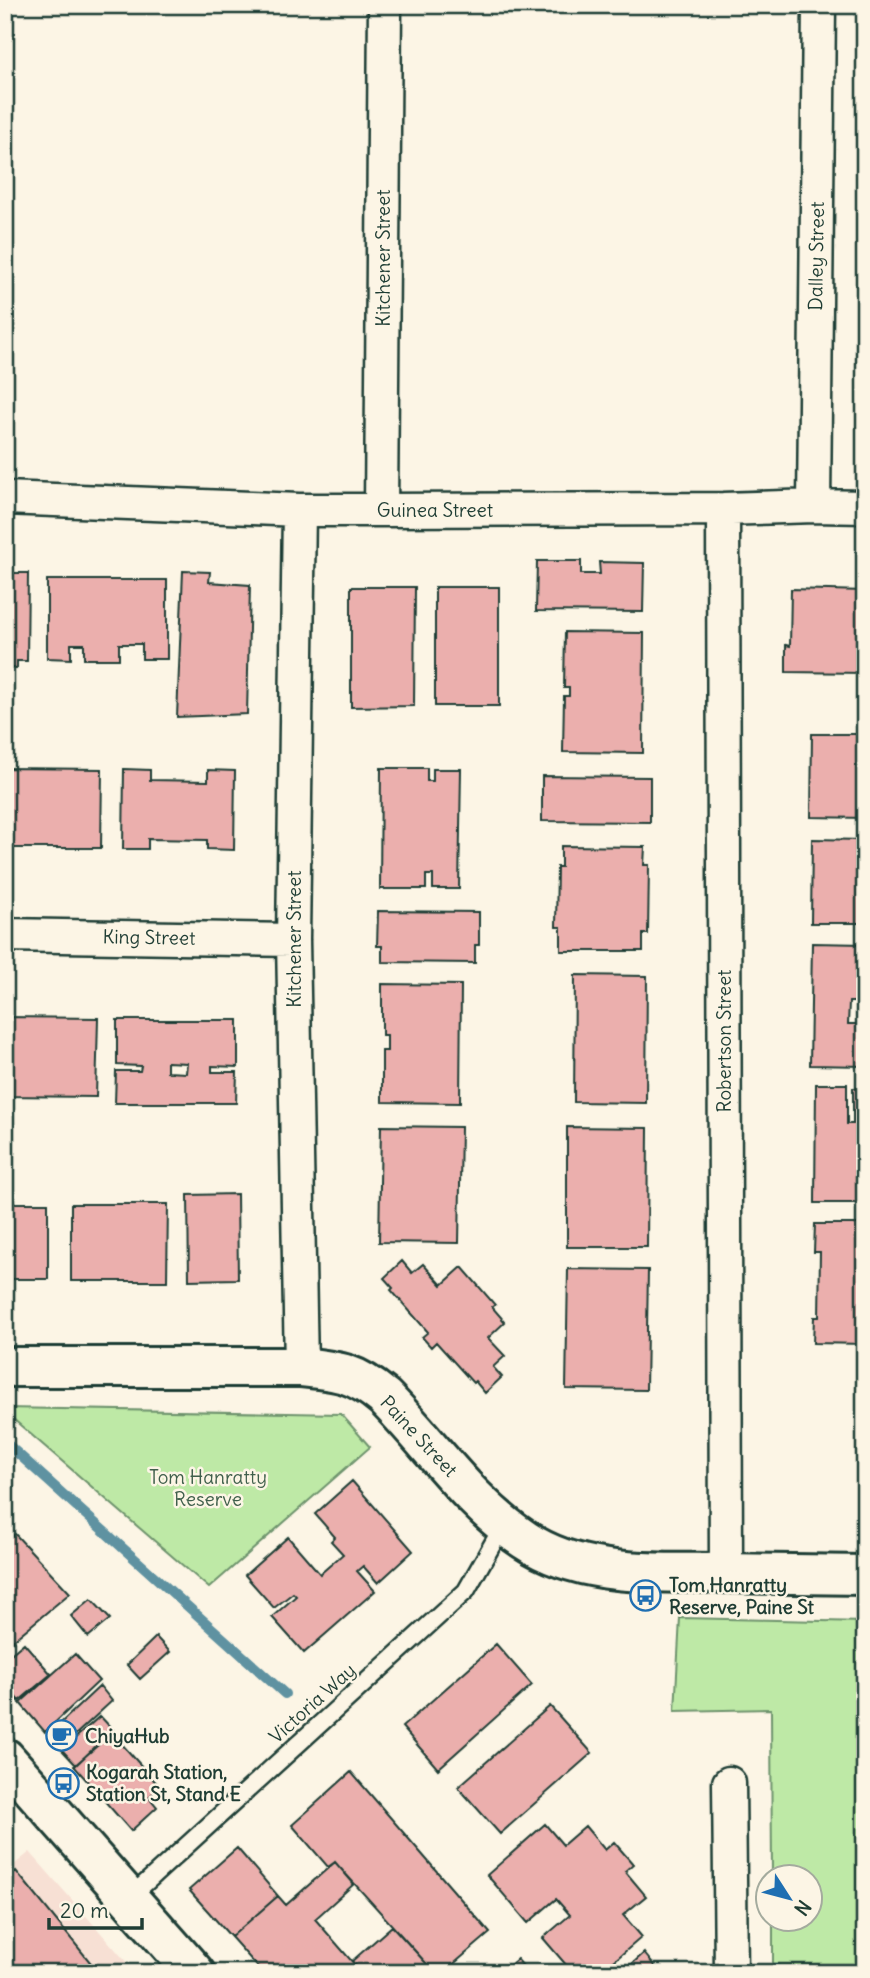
<svg xmlns="http://www.w3.org/2000/svg" width="870" height="1978" font-family="Delius,sans-serif">
<style>
.built{fill:#f7e0d4}
.green{fill:#bee9a6;stroke:#6e936d;stroke-width:2}
.lines{fill:none;stroke-linecap:round;stroke-linejoin:round}
.stream{stroke:#5e92a1;stroke-width:10}
.building{fill:#ebafad;stroke:#1f3d34;stroke-width:2;fill-rule:evenodd}
.service-casing{stroke:#1f3d34;stroke-width:21}
.minor-casing{stroke:#1f3d34;stroke-width:37}
.tertiary-casing{stroke:#1f3d34;stroke-width:44}
.secondary-casing{stroke:#1f3d34;stroke-width:44}
.service{stroke:#fcf5e5;stroke-width:16}
.minor{stroke:#fcf5e5;stroke-width:32}
.tertiary{stroke:#fcf5e5;stroke-width:38}
.secondary{stroke:#fcf5e5;stroke-width:38}
.labels{text-anchor:middle;dominant-baseline:central;stroke-width:5;stroke-linejoin:round;paint-order:stroke}
.street-label{font-size:19px;fill:#1f3d34;stroke:#fcf5e5}
.park-label{font-size:19px;fill:#3f5f4b;stroke:#fcf5e5}
.poi-label{font-size:19px;font-weight:bold;fill:#1f3d34;stroke:#fcf5e5;text-anchor:start}
</style>
<rect width="100%" height="100%" fill="#fcf5e5"/>
<filter id="ink" filterUnits="userSpaceOnUse"><feTurbulence type="fractalNoise" baseFrequency=".0143" numOctaves="2"/><feDisplacementMap in="SourceGraphic" scale="14" xChannelSelector="R" yChannelSelector="G"/><feConvolveMatrix kernelMatrix="1 2 1 2 8 2 1 2 1" color-interpolation-filters="sRGB"/></filter>
<g filter="url(#ink)">
<path class="built" d="M30,1852l106,121h-131v-101z"/>
<path class="green" d="M5,1408l336,6 29,33 -161,141 -204,-176z
M680,1618l185,4v351h-92v-54l37,-1v-42h-38l-1,-167 -96,2z"/>
<g class="lines">
<path class="stream" d="M5,1442l280,252
M775,1968l9,5"/>
</g>
<path class="building" d="M537,561h44v13h19l-1,-12 45,1 -1,49 -107,-1z
M183,571l27,1 -1,10 41,3 -3,129 -70,3z
M5,573h23l-1,88h-10v7h-12z
M47,580h120v79h-25v-15h-23v15h-35v-15h-13v15l-24,-1z
M351,587h64l-1,119 -63,1z
M435,587h64v119h-64z
M791,589l74,2v82l-79,-1v-27l4,1z
M565,632l79,1 -1,120 -80,-1 1,-56h5v-8h-5z
M812,734h53v84l-54,-1z
M5,768l97,1 -1,79h-96z
M381,768h46v13h6v-12h28l-2,120h-26v-14h-7v14h-46z
M124,769l26,1v10l58,1v-11l27,1 -1,79 -27,-1v-9l-59,-1v10h-25z
M542,776l108,1v45l-108,-1z
M812,839l53,1v83h-54z
M561,846l84,1 -1,18h5l-1,69h-5v17h-82v-24h-5l1,-60h4z
M378,911l101,1v33h-4v18l-93,-1v-16h-5z
M812,943l53,1v58h-16l-1,22h17v42l-55,-1z
M575,975l72,1 -1,127 -72,-1z
M382,984l79,1 -1,118 -78,-1v-51h5v-16h-5z
M5,1017l93,1 -2,79 -91,-1z
M117,1020h121v47l-26,-1v6h25l-1,31h-121l1,-32h24l1,-5 -24,-1zM167,1062l20,1 -1,10 -19,-1z
M816,1084h31v40h6v-36h12v115h-50z
M381,1126l80,1 -2,116 -80,-1z
M567,1127l81,1 -1,119h-80z
M237,1194l1,85 -49,1 -1,-85z
M5,1203h43v76h-43z
M71,1204h97l-1,77h-96z
M815,1224h50v120l-52,-1 1,-26h5l1,-65h-6z
M402,1261l10,12 11,-9 19,21 20,-18 33,38 -3,2 13,15 -17,16 17,18 -12,11 9,10 -17,16 -10,-12 -2,2 -37,-41 -5,5 -9,-10 6,-5 -37,-42 2,-2 -9,-10z
M568,1269l80,1 -2,120 -80,-1z
M352,1481l61,70 -35,32 -15,-17 -6,5 18,20 -71,62 -32,-36 24,-21 -3,-3 -19,15 -29,-33 43,-38 32,37 23,-20 -12,-13 4,-4 -20,-23z
M15,1534l55,59 -65,54v-104z
M91,1599l19,20 -22,18 -17,-21z
M156,1637l14,15 -30,27 -13,-14z
M24,1643l27,31 -32,27 -14,-16v-26z
M496,1644l36,41 -94,84 -36,-42z
M75,1654l24,27 -54,51 -25,-29z
M100,1686l12,15 -51,47 -12,-14z
M550,1706l42,47 -92,81 -42,-47z
M100,1716l13,14 -37,35 -14,-15z
M112,1733l48,54 -11,10 8,10 -26,24 -57,-65z
M351,1772l139,161 -47,40h-8l-100,-111 -7,5 -36,-42z
M545,1824l18,21 22,-19 20,24 9,-8 19,22 -8,7 21,25 -23,19 19,22 -42,36h-27l-30,-35 27,-23 -14,-16 -28,24 -41,-48z
M237,1848l41,48 -47,41 -42,-47z
M335,1862l19,22 -39,35 47,54h-99l-32,-36 47,-41 8,9z
M16,1871l83,102h-94v-93z
M392,1926l43,47h-73l-10,-12z
M644,1953l16,20h-38z
M517,1959l12,14h-28z"/>
<g class="lines">
<defs>
<path id="service" d="M129,1898l337,-307 38,-67
M5,1970l3,3"/>
<path id="minor" d="M5,498l294,12h82l342,-1 91,-3 51,1
M814,506l5,-501
M723,509l3,1064
M299,510l-6,430 8,427
M381,510l4,-505
M5,935l288,5
M729,1783l2,190"/>
<path id="tertiary" d="M5,1758l190,215"/>
<path id="secondary" d="M5,1367h296c38,4 53,5 83,30 47,47 85,106 141,143 57,38 131,32 196,33 48,1 96,1 144,2"/>
</defs>
<use href="#service" class="service-casing"/>
<use href="#minor" class="minor-casing"/>
<use href="#tertiary" class="tertiary-casing"/>
<use href="#secondary" class="secondary-casing"/>
<use href="#service" class="service"/>
<use href="#minor" class="minor"/>
<use href="#tertiary" class="tertiary"/>
<use href="#secondary" class="secondary"/>
</g>
</g>
<defs>
<symbol id="bus-ring" viewBox="-11 -11 22 22"><circle r="9.5" fill="#fcf5e5" stroke="#1f6fb2" stroke-width="1.5"/><path d="M-5-6H5V4H4V6H2V4H-2V6H-4V4H-5ZM-3.5-4V0h7V-4ZM-3.5 1.2v1.5H-2V1.2ZM2 1.2v1.5H3.5V1.2Z" fill="#1f6fb2"/></symbol>
<symbol id="cafe-ring" viewBox="-11 -11 22 22"><circle r="9.5" fill="#fcf5e5" stroke="#1f6fb2" stroke-width="1.5"/><path d="M-5.5-4.5H6V0H3Q3 3.5 0 3.5H-2.5Q-5.5 3.5-5.5 0ZM3-3.2v2h1.7v-2ZM-6 4.5H4V6H-6Z" fill="#1f6fb2"/></symbol>
</defs>
<g fill-rule="evenodd">
<use href="#bus-ring" x="628" y="1578" width="35" height="35"/>
<use href="#cafe-ring" x="44" y="1718" width="35" height="35"/>
<use href="#bus-ring" x="46" y="1766" width="35" height="35"/>
</g>
<g class="labels">
<g class="street-label">
<text transform="translate(816 256) rotate(-89)">Dalley Street</text>
<text transform="translate(383 258) rotate(-90)">Kitchener Street</text>
<text x="435" y="510">Guinea Street</text>
<text transform="translate(149 937) rotate(1)">King Street</text>
<text transform="translate(294 939) rotate(-90)">Kitchener Street</text>
<text transform="translate(724 1041) rotate(-90)">Robertson Street</text>
<text transform="translate(419 1436) rotate(47)">Paine Street</text>
<text transform="translate(312 1703) rotate(-42)">Victoria Way</text>
</g>
<g class="park-label">
<text x="208" y="1477">Tom Hanratty<tspan x="208" dy="22">Reserve</tspan></text>
</g>
<g class="poi-label">
<text x="669" y="1585">Tom Hanratty<tspan x="669" dy="22">Reserve, Paine St</tspan></text>
<text x="85" y="1736">ChiyaHub</text>
<text x="86" y="1772">Kogarah Station,<tspan x="86" dy="22">Station St, Stand E</tspan></text>
</g>
</g>
<rect width="870" height="1978" fill="none" stroke="#fcf5e5" stroke-width="28"/>
<rect x="14" y="14" width="842" height="1950" fill="none" stroke="#1f3d34" stroke-width="2.5" filter="url(#ink)"/>
<g transform="translate(789 1898) rotate(126)"><circle r="33" fill="#fcf5e5" stroke="#a4ab9e" stroke-width="2"/>
<path d="M0-5L12 26L0 18L-12 26Z" fill="#1f6fb2"/>
<text y="-10" font-size="19" font-weight="bold" text-anchor="middle" fill="#1f3d34">N</text>
</g>
<path d="M49 1918v10h93v-10" fill="none" stroke="#1f3d34" stroke-width="3.5"/>
<text x="60" y="1918" font-size="21" fill="#1f3d34" stroke="#fcf5e5" stroke-width="5" paint-order="stroke">20 m</text>
</svg>
